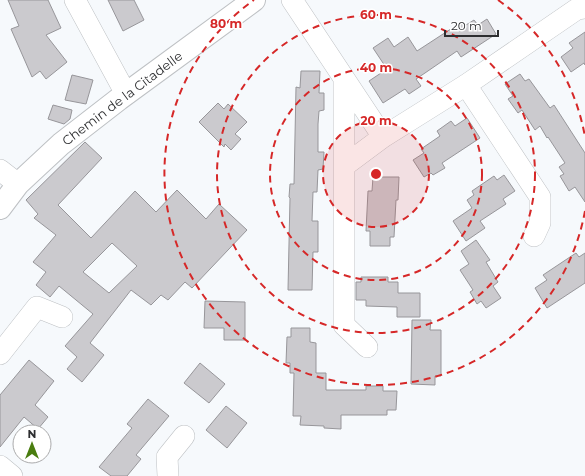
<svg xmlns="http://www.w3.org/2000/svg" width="585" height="476" font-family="Montserrat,sans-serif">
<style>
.building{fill:#cbcace;stroke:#97969a;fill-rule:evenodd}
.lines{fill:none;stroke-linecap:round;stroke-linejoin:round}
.minor-casing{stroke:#bec1c4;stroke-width:22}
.tertiary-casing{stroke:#bec1c4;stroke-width:24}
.minor{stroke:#fff;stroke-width:21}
.tertiary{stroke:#fff;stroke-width:22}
.ring{fill:none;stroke:#d62828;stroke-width:2;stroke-dasharray:7 5}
.labels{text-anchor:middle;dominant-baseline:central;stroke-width:3;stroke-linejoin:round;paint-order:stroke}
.street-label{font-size:13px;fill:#2d2e30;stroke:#fff}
.centre{fill:#d62828;stroke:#fff;stroke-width:2}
.ring-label{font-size:12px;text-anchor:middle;font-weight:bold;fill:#d62828;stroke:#fff;stroke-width:3;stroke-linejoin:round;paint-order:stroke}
</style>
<rect width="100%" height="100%" fill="#f6f9fc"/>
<path class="building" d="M8,0h40l13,28 -15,7 21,27 -21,17 -6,-8 -8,6 -21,-48 8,-3z
M108,0h26l10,20 -21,11z
M487,19l9,15 -35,23 -4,-6 -32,22 -9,6 5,7 -12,8 -4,-5 -22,14 -14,-22 18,-12 -14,-21 15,-10 6,9 14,-10 9,14 46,-30 3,4 8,-5 4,5z
M585,32v33l-1,-2 -13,9 -10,-15 12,-9 -4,-5z
M301,71h19l-1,22h5v17l-5,1 -1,13v28h6l-1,17 -5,1 -1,22h-4l-1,29h6v31h-5l-1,38h-24l2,-92 -1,-1 1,-13h4l2,-97 4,1z
M520,74l5,7 4,-2 21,29 4,-3 31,48v49l-10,-15 -6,4 -9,-15 4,-2 -5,-7 6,-4 -17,-26 -1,1 -7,-12 -5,4 -13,-20 -4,3 -10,-14 5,-3 -8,-12z
M72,75l21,5 -7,24 -21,-4z
M218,103l6,6 4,-5 19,18 -12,12 6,5 -10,11 -6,-6 -1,3 -25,-25z
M53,105l19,5 -2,9 -6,5 -16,-5z
M467,118l13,20 -38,25 3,5 -12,7 -2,-2 -7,4 -11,-17 11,-7 -3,-4 19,-13 -3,-5 14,-10 4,5z
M85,142l17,16 -44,47 33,33 44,-47 21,21 21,-22 29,29 13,-15 28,26 -55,58 -7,-6 -17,18 -7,-5 -10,10 -20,-15 -41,53 14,12 -22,27 -15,-13 10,-12 -12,-11 28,-32 -34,-28 -9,11 -14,-12 10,-13 -13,-10 23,-27 -22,-17 4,-4 -12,-14zM112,243l25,23 -28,27 -26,-21z
M504,175l11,16 -12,8 3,5 -26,17 5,7 -19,13 -13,-20 19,-13 -5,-8 7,-5 -2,-4 22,-15 3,4z
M373,177h26l-1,23h-2l-2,37h-4v9h-20v-15h-4l2,-40h4z
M476,240l14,20 -4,2 12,20 -5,4 8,12 -15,10 -5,-7 -4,3 -7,-12 3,-2 -13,-20 9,-6 -8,-13z
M576,253l3,4 6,-4v30l-38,25 -12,-20 12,-8 -4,-5z
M361,277h27v5h10v11h22v24h-23v-10l-31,-1v-6h-10v-18h5z
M205,301l40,1v38h-21v-12h-20z
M412,320h19l-1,10h11v46h-6v9l-24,-1z
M291,328h19v14l6,1v30h10v17h40v-4h17v5h14l-1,19h-9v5h-46v14l-17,-1v-2l-24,-1 1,-9h-8l1,-43h-4v-10h-4l1,-26h4z
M29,360l25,21 -19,24 13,12 -10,12 -14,-12 -24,30v-52z
M200,363l25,21 -16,19 -25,-20z
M148,399l21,17 -33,39 5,4 -14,17h-16l-12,-9 33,-39 -5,-4z
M226,406l21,17 -20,25 -21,-18z"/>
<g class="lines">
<defs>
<path id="minor" d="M75,0l51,94
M292,0l91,137
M344,79v87
M466,85l74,112v26l-6,13
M0,170l18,14
M367,347l-23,-22v-159l39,-29 83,-52 111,-76 8,-1
M0,354l37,-47 25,10
M0,466l12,10
M168,476l-1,-19 17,-21"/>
<path id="tertiary" d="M0,208l18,-24 43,-40 58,-45 135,-99"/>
</defs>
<use href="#minor" class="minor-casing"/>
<use href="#tertiary" class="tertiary-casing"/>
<use href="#minor" class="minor"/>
<use href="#tertiary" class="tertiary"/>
</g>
<circle cx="376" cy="174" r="53" fill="#d62828" fill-opacity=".12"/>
<g class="ring">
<circle cx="376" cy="174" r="53"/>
<circle cx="376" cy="174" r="106"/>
<circle cx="376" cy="174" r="159"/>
<path d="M585 211A212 212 0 1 1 254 0M498 0A212 212 0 0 1 585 137"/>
</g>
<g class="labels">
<g class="street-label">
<text transform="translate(122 98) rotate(-37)">Chemin de la Citadelle</text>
</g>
</g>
<circle cx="376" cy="174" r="6" class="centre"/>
<g class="ring-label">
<text x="376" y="19">60 m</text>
<text x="226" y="28">80 m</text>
<text x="376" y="72">40 m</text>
<text x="376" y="125">20 m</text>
</g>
<g transform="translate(32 444)"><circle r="19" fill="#ffffff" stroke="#ababac"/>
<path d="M0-3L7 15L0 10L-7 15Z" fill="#4a7d0f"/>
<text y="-6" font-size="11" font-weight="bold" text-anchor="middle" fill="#2d2e30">N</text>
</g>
<path d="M445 30v6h53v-6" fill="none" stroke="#2d2e30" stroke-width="2"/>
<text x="451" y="30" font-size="12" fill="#2d2e30" stroke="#ffffff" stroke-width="3" paint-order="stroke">20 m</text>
</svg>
